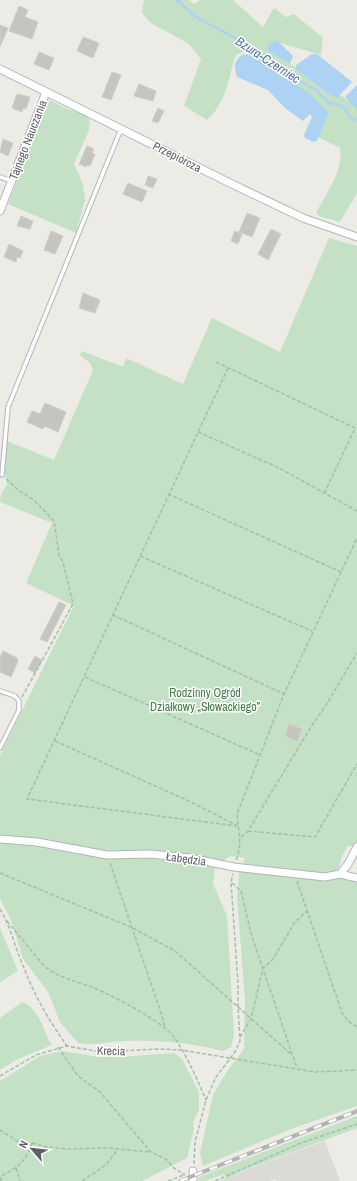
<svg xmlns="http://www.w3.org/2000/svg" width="357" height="1181" font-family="'Archivo Narrow',sans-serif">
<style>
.industrial{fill:#dcdad7}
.green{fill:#c4e1c6}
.water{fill:#aed2f4}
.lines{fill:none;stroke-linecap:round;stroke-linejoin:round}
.stream{stroke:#aed2f4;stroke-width:2.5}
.building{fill:#c5c5bf;stroke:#d1cdc4}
.service-casing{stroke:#b2b4b8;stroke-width:5.5}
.minor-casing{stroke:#b2b4b8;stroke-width:9}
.path{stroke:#9ec1aa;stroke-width:1.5;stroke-dasharray:4 2;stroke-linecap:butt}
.service{stroke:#fff;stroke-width:3.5}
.minor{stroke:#fff;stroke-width:7}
.rail-casing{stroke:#b2b3b3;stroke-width:4}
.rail{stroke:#fff;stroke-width:2.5;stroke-dasharray:8;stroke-linecap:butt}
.labels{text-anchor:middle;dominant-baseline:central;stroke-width:3;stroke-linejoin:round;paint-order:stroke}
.street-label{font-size:12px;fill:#5d5f63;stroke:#fff}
.park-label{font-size:12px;fill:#407e46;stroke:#fff}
.water-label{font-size:13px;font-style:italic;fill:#4d73a4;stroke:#fff}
</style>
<rect width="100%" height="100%" fill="#edebe5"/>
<path class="industrial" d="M325,1141l15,40h-63l-1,-2 -6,2h-44l12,-8z"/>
<path class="green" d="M144,0h45l5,4 6,-4h33l30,27 11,-19 12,9 8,-3 29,24 -2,17 -41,-12 -5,11 82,52v87l-17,29 -21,-6 -3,-3c10,-20 28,-42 24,-65l-22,-11 11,-25 -85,-61 -9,5c-6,22 -10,49 -28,64l-23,-14 17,-47 -13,-16 -36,-19 -10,-11z
M50,100l13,7 27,10 -1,13 -15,34 9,20 2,16 -9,33 -68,-29 37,-96z
M329,238l28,8v600h-9l-6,10 -3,12 6,11 12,3v224l-66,23 -88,37 -3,-13 13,-58 13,-22 18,-24 1,-49 -8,-103 2,-24 6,-15 -15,-2 -15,12 -2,16 14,31 7,120 -3,12 -8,4c-31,-8 -64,-11 -96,-10 -17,0 -32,5 -49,2l-18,-21 -12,-30 -25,-33 -12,-39 -11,-21v-144l74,-149 -48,-23 26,-60 -52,-21 1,-7 6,-11 -2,-12 2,-31 47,19 39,-90 -3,-7 -10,-8 2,-4 41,16 3,-9 57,26 29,-66 68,34z
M0,928l18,43 -18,11z
M22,1002c18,6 20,28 30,43l-34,14 -18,11v-52z
M63,1051l35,6h22l54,-4 8,6 17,33v18l-6,12 1,7 -7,29 -45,23h-142v-100l40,-25z
M357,1116v12l-118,44 -13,9h-6l6,-3 -2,-4 -19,7h-7l1,-4z"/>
<path class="water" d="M277,40l16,16 -3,8 -22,-13v-6z
M248,54l62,40 19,18 -12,29 -4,1 -8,-4 -1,-3 8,-18 -2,-3 -7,7 -18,-13 -17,-18 -31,-13c-3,-10 -4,-15 5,-22z
M312,54h5l35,28 -15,16 -7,-3 -34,-26v-4z
M357,85v25l-12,-13z"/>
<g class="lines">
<path class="stream" d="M177,0l19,17 39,21 27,21 54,31 13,13 14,3 8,12 6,2"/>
</g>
<path class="building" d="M19,6l9,4 -3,7 13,5 -6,17 -23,-8z
M0,25l8,3 -8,19z
M83,37l16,6 -6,15 -16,-7z
M39,52l15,6 -5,12 -15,-6z
M112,72l9,3 -10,25 -9,-3z
M139,84l17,7 -3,10 -19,-5z
M17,94l13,3 -4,12 -3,-1 -1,4 -10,-4z
M158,108l6,3 -6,12 -6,-2z
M3,139l10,4 -5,13 -8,-4z
M87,146l7,3 -2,4 3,1 -5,12 -3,-1 -1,2 -7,-3z
M148,176l9,3 -4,9 -8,-3z
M128,183l19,8 -5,11 -19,-8z
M247,213l13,5 -8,19 -13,-5z
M21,216l12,5 -3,8 -13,-3z
M271,229l10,5 -13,26 -10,-6z
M51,231l12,5 -8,18 -11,-4z
M235,231l7,3 -4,10 -7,-3z
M9,244l14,7 -3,7 -3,-1 -1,5 -12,-5z
M83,293l17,7 -5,13 -16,-5z
M45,403l21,9 -8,20 -14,-6 -1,3 -16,-7 5,-11 8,3z
M59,602l7,3 -19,37 -7,-3z
M3,651l14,7 1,3 -7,16 -11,-5v-15z
M35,656l7,4 -7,13 -7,-4z
M289,724l13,5 -5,12 -12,-5z"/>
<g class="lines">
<defs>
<path id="service" d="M0,177l12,4
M2,475l6,-68 113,-278
M0,691l15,5 4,5v9l-19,38"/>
<path id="minor" d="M0,69l234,116 69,33 54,19
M0,211l46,-119
M0,839l37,3 70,13 44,-1 39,4 44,9 91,10 15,-3 8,-10 9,-17
M340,874l17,4
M193,1181v-10"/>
</defs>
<use href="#service" class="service-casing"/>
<use href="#minor" class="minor-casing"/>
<path class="path" d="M216,362l139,66 -31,66
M228,368l-201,431 210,27
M198,432l81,36 78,43
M6,479l12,11 16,10 20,21 5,34 4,7 10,42 -51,93
M168,494l173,78
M140,556l172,75
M113,615l171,79
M85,677l175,78
M55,741l136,61 45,23
M248,831l67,6 42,-73
M241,837l7,-6 66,-109 11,-15 32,-54
M236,860c7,-17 2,-28 1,-46l47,-120 73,-156
M110,863l52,153 3,12
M0,873l133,55 42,23 117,104
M297,881l45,132 6,8 9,6
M232,883l9,8 11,46 45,131
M0,909c11,18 15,39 24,59 10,27 26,54 43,78
M7,921l37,45c15,12 32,15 50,22 18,7 69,34 80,49 13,19 23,42 32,63
M240,1037l11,-18 12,-51 10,-9 22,-37 12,-11
M58,1047l20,29 22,16 51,60 15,7 8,9 11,7
M0,1076l36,-21 31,-9 34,6 57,-3 23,1 134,22 42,-2
M0,1130l22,14 10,-1 15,4 19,2 41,-1 44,4
M194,1164l1,-22 11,-42 10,-23 19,-25 5,-11 -2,-35v-22l-7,-102 2,-8
M16,1168l4,13
M1,1181v-5c18,-9 24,-14 31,-33
M82,1181l24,-16 12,-16
M168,1181l16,-6
M215,1181l86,-38 56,-19"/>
<use href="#service" class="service"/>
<use href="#minor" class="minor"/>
<defs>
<path id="rail" d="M180,1181l177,-70"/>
</defs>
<use href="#rail" class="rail-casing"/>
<use href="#rail" class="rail"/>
</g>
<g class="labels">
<g class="street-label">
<text transform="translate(28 140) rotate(-69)">Tajnego Nauczania</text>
<text transform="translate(177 157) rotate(27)">Przepiórcza</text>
<text transform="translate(186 859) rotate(8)">Łabędzia</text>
<text transform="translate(111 1051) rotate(1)">Krecia</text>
</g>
<g class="park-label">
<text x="205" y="693">Rodzinny Ogród<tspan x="205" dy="14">Działkowy „Słowackiego”</tspan></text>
</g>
<g class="water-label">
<text transform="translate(268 60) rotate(33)">Bzura-Czerniec</text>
</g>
</g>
<g transform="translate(32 1149) rotate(298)" stroke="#ffffff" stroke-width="3" paint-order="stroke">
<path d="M0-3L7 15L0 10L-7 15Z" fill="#5d5f63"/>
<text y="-6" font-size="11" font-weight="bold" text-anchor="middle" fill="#5d5f63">N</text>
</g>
</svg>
